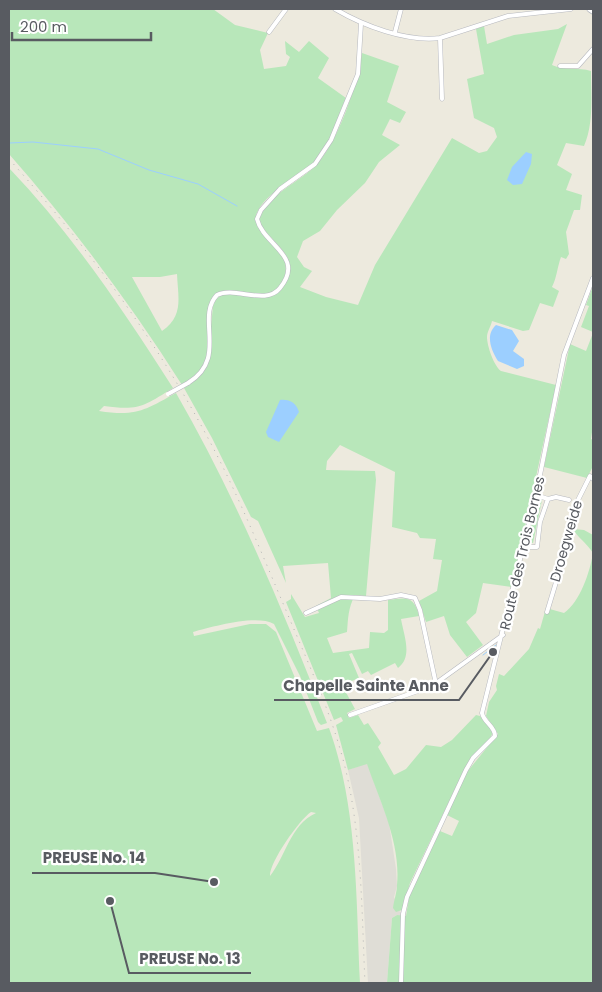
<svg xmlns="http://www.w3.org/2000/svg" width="602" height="992" font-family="Poppins,sans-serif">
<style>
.industrial{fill:#dfddd6}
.green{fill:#b8e7ba;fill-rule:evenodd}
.water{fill:#9ccfff}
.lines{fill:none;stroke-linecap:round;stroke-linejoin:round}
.stream{stroke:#9ccfff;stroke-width:1}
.street-casing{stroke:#b7b9bf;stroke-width:5}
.secondary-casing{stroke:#b8bbc2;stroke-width:7}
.street{stroke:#fff;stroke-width:4}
.secondary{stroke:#fff;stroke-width:5.5}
.rail{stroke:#b3b4b4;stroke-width:1;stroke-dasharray:1 6;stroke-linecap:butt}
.street-bridge-casing{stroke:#b7b9bf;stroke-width:5;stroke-linecap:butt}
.street-bridge{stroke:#fff;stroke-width:4}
.labels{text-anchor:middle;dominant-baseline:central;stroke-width:4.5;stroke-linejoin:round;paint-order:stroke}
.street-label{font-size:14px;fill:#585b61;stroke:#fff}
.leader{fill:none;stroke:#585b61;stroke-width:2}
.callout-dot{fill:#585b61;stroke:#fff;stroke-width:2}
.callout-label{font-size:15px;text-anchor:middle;font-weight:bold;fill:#585b61;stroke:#fff;stroke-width:4.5;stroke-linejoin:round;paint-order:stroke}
</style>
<rect width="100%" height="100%" fill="#edeade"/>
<path class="industrial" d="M367,763l22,60 7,46 1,17 -3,11 6,15 2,-2 -1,7 -4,-2 -5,3 -5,65h-19l-9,-165 -11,-48z"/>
<path class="green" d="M9,9h204l22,16 33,8 -8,17 4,19 22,-3 4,-9 -4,-3 -1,-13 14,11 10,-11 20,17 -11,20 28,20c-10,21 -15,48 -32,66 -19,19 -47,25 -58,51 -1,20 20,26 27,41 3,7 4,16 1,23 -17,33 -48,0 -70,16l-4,9 -4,62 -13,13 -11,6c-52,-82 -109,-158 -173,-231zM177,274c1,24 7,42 -15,57l-30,-54h28z
M567,24l-15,41c12,6 26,2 39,6 0,24 3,52 -7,75l-18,-3 -9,22 15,9 -6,16 16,5 -2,15h-6l-8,22 3,22 -3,5 -5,-2c-4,11 -4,20 -9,30l7,4 -6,16 -13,-4 -11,27 -6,1 -31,-10c-1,5 -5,11 -5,16 0,9 7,29 14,34l55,14 -44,202 -29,-4 -7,30 -10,9 17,23 -16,12 -17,-22 -6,-19 -18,6 -7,-21 18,-10 5,-31 -9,-1 3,-20 -16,-1 -3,-5 -25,-6 3,-55 -55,-27 -13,16 -1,9 49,1 1,9 -10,116 -11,-1c-7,13 -7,24 -8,37l-20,6 6,15 36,-5 1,-16 14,1 4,-3v-30c18,-2 26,-5 31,16l-18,3c3,17 12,38 -3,49l-3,-5 -24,12 -3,-4 -6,3 -10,-21 -3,1 10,24 -17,7 13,24 -8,4 2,5 9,-3 6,10 4,-2 13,20 -3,4 16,28 12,-6 20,-24 15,2 11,-7 24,-25 4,1 13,16 -4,9 -24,27 -55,115 -8,27 -6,2 -3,-4c1,-8 4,-16 4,-23 4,-42 -17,-83 -30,-121l-19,6 -12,-45 7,-4 -2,-4 -7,3 -48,-118 5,-3v-5l14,23 14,-4 -3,-7 15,-8 -3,-35 -45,3 3,17 -28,-62 -7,-4 -39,-79 -28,-50 13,-9 10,-12 6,-61 3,-7 7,-5 35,3 17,-3c5,-3 7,-7 10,-11 22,-33 -38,-50 -23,-72 14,-20 35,-28 52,-44 23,-21 44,-84 48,-114l37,13 -12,36 19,10 -6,11 -10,-4 -8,16 18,10 -21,17 -14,21 -28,27 -17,21 -17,10 -6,16 7,10 8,4 -12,16 26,10 32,8 17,-40 77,-127 27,15 8,-2 10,-14 -3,-9 -20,-10 -7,-39 17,-5 -8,-45 8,-3 3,18 27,-9 44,-6z
M9,168c63,66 115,143 164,220 -29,18 -34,23 -69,18l-5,5c37,6 46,-1 77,-18 60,104 107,217 151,330l-6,2 -3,-3 -18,-46 -26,-52c-18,-10 -62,3 -81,8l1,4 56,-12h16l10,8 41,99 12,-3c29,80 27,171 31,255h-351zM311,812l5,1c-26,12 -30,43 -46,63 -1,-13 29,-56 41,-64z
M593,286v46l-12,-5 8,-21 -3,-1z
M593,333v92l-2,14 2,1v26l-6,12 -43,-11 26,-123 16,7z
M541,498l1,2 -9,43 -5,-1 9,-43z
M573,529l11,1 9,5v448h-206l5,-65 5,-3 9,1 3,-19 31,-66 12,5 7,-15 -12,-6 20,-43 31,-38 -12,-18 3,-14 8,-12 -1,-4 3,-12 5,2 25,-27 9,-21 2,1 6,-21 18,5c16,-11 26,-41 29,-60 -7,-11 -15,-15 -20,-24z"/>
<path class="water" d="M526,152l6,2 -1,10 -9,20 -9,1 -6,-5 5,-13z
M496,325l16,5 7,11 -6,10 11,8v7l-7,3 -19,-8c-7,-11 -13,-26 -2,-36z
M280,400c10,-1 16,3 19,12l-20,30 -11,-5 -2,-5z"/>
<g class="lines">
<path class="stream" d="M9,143l24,-1 65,7 51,21 49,14 39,22
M483,655l13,-10"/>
<defs>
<path id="street" d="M335,9c29,17 71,33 105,29l68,-22 63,-7
M269,32l17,-23
M395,32l6,-23
M440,38l2,61
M560,66h18l15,-17
M188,383c41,-25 7,-65 29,-88 18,-9 49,11 63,-7 26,-32 -17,-43 -23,-69l4,-9 19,-21 35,-25 16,-24 27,-66 3,-50
M548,499l8,-2 13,3
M523,547h14l3,-25 8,-23 -12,-4
M547,612l23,-76 7,-34 13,-26 3,3
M306,613l35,-16 39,2 21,-4 14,3 5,12 16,74
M350,715l82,-29 71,-51
M401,983l2,-69 4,-17 59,-127 7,-12 22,-22c0,-10 -11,-13 -13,-23l54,-218 28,-140 29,-77"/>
<path id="secondary" d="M590,9l3,2"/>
</defs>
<use href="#street" class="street-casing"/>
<use href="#secondary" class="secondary-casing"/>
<use href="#street" class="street"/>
<use href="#secondary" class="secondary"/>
<path class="rail" d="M9,159c77,86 146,179 200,281 29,54 52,112 76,168 25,60 53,118 65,182 12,64 12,129 15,193"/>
<defs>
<path id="street-bridge" d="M168,394l20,-11"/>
</defs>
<use href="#street-bridge" class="street-bridge-casing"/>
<use href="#street-bridge" class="street-bridge"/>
</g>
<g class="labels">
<g class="street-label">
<text transform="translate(566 541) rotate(-74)">Droegweide</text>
<text transform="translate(522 553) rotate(-77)">Route des Trois Bornes</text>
</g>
</g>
<path class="leader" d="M493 652L459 700H274M214 882L155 873H32M110 901L129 973H251"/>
<g class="callout-dot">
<circle cx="493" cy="652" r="5"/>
<circle cx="214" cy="882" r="5"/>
<circle cx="110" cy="901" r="5"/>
</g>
<g class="callout-label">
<text x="366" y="691">Chapelle Sainte Anne</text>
<text x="94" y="863">PREUSE No. 14</text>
<text x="190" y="964">PREUSE No. 13</text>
</g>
<rect width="602" height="992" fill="none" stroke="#585b61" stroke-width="20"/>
<path d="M12 32v8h139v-8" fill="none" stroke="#585b61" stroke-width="2.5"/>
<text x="20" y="32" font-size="15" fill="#585b61" stroke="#ffffff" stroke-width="4" paint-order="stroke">200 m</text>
</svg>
